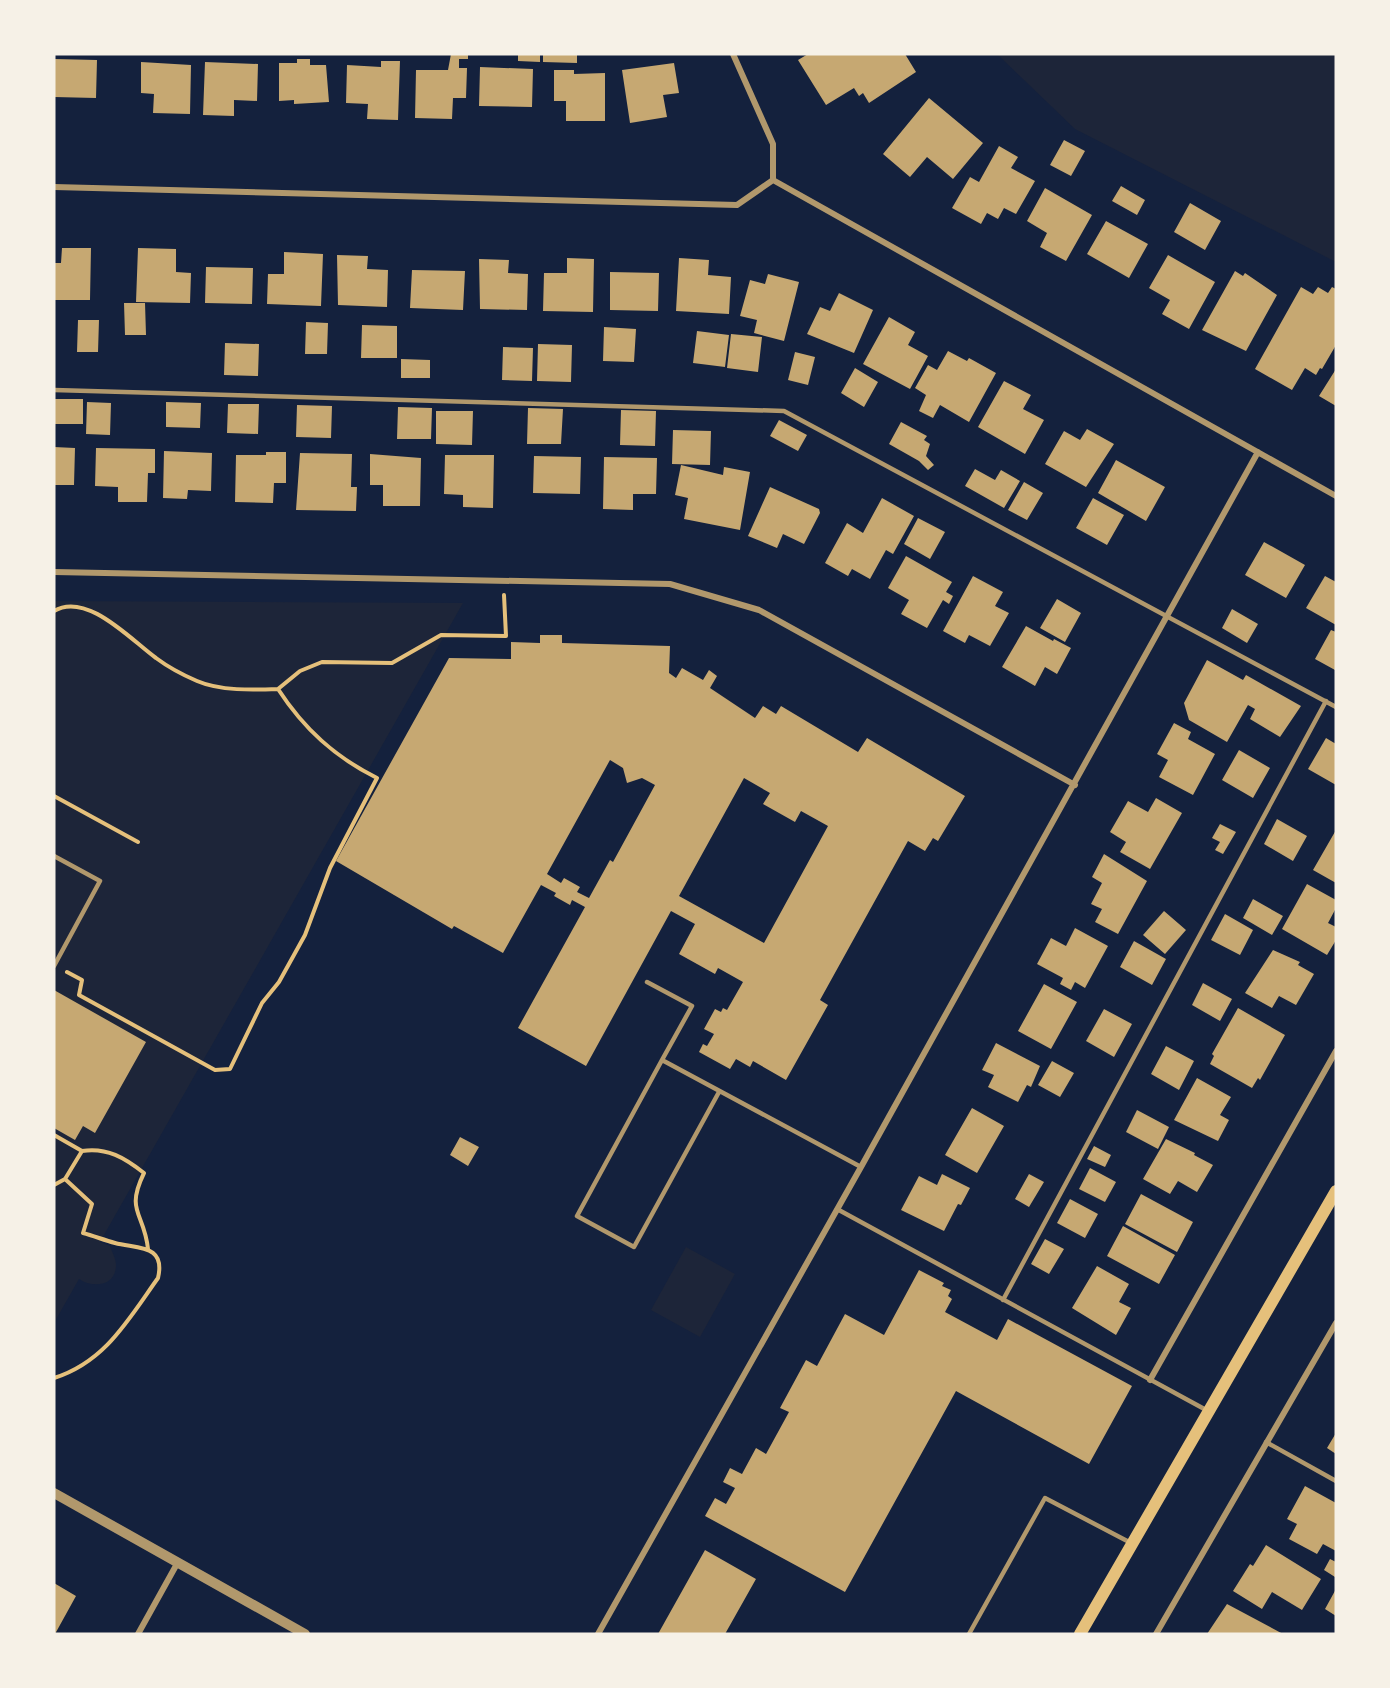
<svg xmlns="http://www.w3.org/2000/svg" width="1390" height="1688" font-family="Inter,sans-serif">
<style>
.green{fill:#1d2539}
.building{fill:#c6a872;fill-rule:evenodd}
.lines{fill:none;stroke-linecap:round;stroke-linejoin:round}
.path{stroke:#e5c07b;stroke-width:4}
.service{stroke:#b1986c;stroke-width:4.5}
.minor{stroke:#b1986c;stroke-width:6}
.tertiary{stroke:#b1986c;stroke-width:10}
.secondary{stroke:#e5c07b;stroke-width:12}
</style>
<rect width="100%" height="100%" fill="#14213d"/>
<path class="green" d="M997,54h339v208l-261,-133z
M54,601l409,2 -363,639 10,4c2,6 6,13 6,19 0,22 -24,23 -37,14l-25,44z
M686,1247l49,27 -35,63 -49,-27z"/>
<path class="building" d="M451,54h17v5h-9v9h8l-1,30h-13l-1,21 -37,-1 1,-48h32z
M518,54h22v8l-22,-1z
M543,54h34v9l-34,-1z
M808,54h97l11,18 -47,31 -6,-10 -4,3 -5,-8 -28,17 -28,-45z
M54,59l43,1 -1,38 -42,-1z
M297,59h13v6h16l3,37 -35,2v-4l-15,1v-38h18z
M381,61h19l-2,59 -31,-1 1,-15 -22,-1 1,-38 34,2z
M141,62l50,3 -1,49 -37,-1 1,-19 -13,-1z
M205,62l53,2 -1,37 -23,-1v16l-31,-1z
M674,63l5,30 -16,2 4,22 -37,6 -8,-53z
M480,67l53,2 -1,38 -53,-1z
M554,70h20v4l31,-1v48h-39v-20h-12z
M929,98l54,45 -30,36 -26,-22 -17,20 -27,-23z
M1064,140l21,11 -14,25 -21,-11z
M999,146l19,11 -7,11 24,13 -19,33 -12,-6 -6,11 -11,-6 -6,11 -29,-16 18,-31 9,5z
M1121,186l24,14 -8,15 -25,-14z
M1045,188l47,27 -26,46 -26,-14 7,-14 -20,-12z
M1190,203l31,18 -16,29 -31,-18z
M1106,221l42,23 -19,34 -42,-24z
M62,248h29l-1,52h-36v-37h7z
M138,248l38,1v23l15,1 -1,30 -54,-1z
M284,252l39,2 -2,52 -54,-2 1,-30h16z
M337,255l31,1 -1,13 21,1 -1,37 -49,-2z
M1168,255l47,27 -26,47 -27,-15 8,-14 -21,-12z
M567,258l27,1 -1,53 -50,-1 1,-38h23z
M679,258l30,2 -1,15 23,2 -2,37 -53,-3z
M479,259l30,1 -1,13 20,1 -1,36 -47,-1z
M206,267l47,1 -1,36 -47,-1z
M412,270l53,1 -2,39 -53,-2z
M1235,271l8,5 2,-3 32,22 -31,56 -44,-21z
M610,272l49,1 -1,38 -48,-1z
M768,274l31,8 -15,59 -30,-8 3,-13 -17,-4 10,-36 15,4z
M1301,287l12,7 5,-7 10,6 4,-6 4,2v56l-14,24 -2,-1 -4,7 -11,-7 -13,22 -37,-21z
M839,293l34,17 -19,43 -47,-19 13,-27 10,4z
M124,303h21l1,32h-21z
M889,317l26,15 -7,13 20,11 -18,33 -47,-25z
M78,320h21l-1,32h-21z
M306,322l22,1 -1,31h-22z
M362,325l35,1v32h-36z
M604,327l32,2 -2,33 -31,-1z
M697,331l32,4 -4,32 -32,-4z
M731,334l31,3 -4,35 -31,-4z
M225,343l34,1 -1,32 -34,-1z
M538,344l34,1 -1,37 -34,-1z
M503,347l30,1 -1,33 -30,-1z
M948,351l19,10 2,-3 27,15 -27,49 -29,-17 -7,13 -14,-7 7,-16 -11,-7 13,-23 9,5z
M795,352l20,5 -7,28 -20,-5z
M401,359l29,1v18h-29z
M855,368l23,14 -14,25 -23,-14z
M1336,369v37l-17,-10z
M1004,381l27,14 -8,14 21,11 -19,34 -47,-27z
M54,399h29v25h-29z
M87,402l24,1 -1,32 -24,-1z
M166,402l35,1 -1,25 -34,-1z
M228,404h31l-1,30 -31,-1z
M297,405l35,1 -1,32 -35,-1z
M398,407l34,1 -1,31h-34z
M528,408l35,1 -2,35h-34z
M621,410l35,1 -1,35 -35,-1z
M436,411h37l-1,34 -36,-1z
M779,420l28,15 -9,16 -28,-15z
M901,422l26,14 -3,4 6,4 -4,12 8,9 -6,5 -9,-9 -30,-17z
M1087,429l27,15 -28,43 -41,-23 19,-33 16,9z
M673,430l38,1 -1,34 -38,-1z
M54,447l21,1 -1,37h-20z
M96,448l59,1v24h-7l-1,29h-29v-15l-23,-1z
M164,451l48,2 -1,38 -23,-1 -1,9 -24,-1z
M266,452h20v31h-12l-1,20 -38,-1 1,-47h30z
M300,453l52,1 -1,33h6l-1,24 -60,-1z
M370,454l51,4 -1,48h-37v-21h-13z
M445,455h49l-1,53 -30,-1v-12l-19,-1z
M534,456l47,1 -1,37 -47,-1z
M604,457l53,1 -1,36h-23v16l-30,-1z
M1116,460l49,27 -19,34 -48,-28z
M681,465l42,10 1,-8 26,5 -10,58 -56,-11 4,-21 -13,-3z
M975,469l20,11 6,-10 19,11 -16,27 -39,-22z
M1024,482l19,11 -16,27 -19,-10z
M770,487l49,22 1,4 -16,31 -21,-10 -6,14 -29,-12z
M882,498l32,18 -21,38 -7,-4 -16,29 -18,-10 -4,7 -23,-13 22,-40 16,10z
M1093,498l31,17 -17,30 -31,-17z
M918,518l27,14 -15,27 -26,-15z
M1264,542l41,23 -19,33 -41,-23z
M906,556l46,26 -6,10 7,4 -4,8 -6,-4 -16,28 -26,-14 8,-14 -21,-12z
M973,576l30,16 -8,14 14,7 -19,33 -21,-11 -4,8 -22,-12z
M1325,576l11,6v43l-30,-17z
M1057,599l24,14 -16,29 -25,-14z
M1232,609l26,15 -11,19 -25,-15z
M1026,626l27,15 1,-2 17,9 -14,26 -12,-7 -10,19 -33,-19z
M1331,630l5,2 -1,38 -20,-11z
M540,635h22v8l108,3 -1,27 7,5 6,-10 21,12 6,-10 8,6 -7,12 45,30 8,-12 13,8 5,-8 77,46 9,-14 98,58 -27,45 -5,-3 -8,13 -17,-10 -88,159 8,5 -42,75 -33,-19 -3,6 -14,-8 -6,10 -31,-17 4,-8 4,2 7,-12 -10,-5 11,-20 6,3 2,-4 4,2 16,-28 -25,-14 -3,6 -36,-20 16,-30 -24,-13 -85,155 -68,-38 67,-121 -13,-7 -2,5 -16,-9 2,-3 -15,-8 -38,68 -49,-27 -2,3 -116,-68 113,-203 62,1v-17l29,1zM610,760l13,8 4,15 15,-5 13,7 -42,77 -3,-2 -21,38 -12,-6 3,-5 -16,-9 -3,5 -14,-9zM744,778l26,15 -7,11 32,18 6,-11 27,15 -64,117 -85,-47z
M1207,660l36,20 3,-5 55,31 -21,31 -30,-18 5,-10 -7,-4 -21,37 -38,-22 -5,-17z
M1174,723l17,9 -3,7 27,15 -22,41 -34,-18 9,-17 -11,-6z
M1326,738l10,6v41l-28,-16z
M1239,750l31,18 -17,30 -31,-18z
M1156,798l26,15 -32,56 -30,-17 6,-10 -16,-10 18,-31 20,11z
M1277,819l30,17 -14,25 -29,-17z
M1220,824l16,8 -13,22 -8,-4 5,-8 -8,-4z
M1336,830v53l-23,-13z
M1104,854l43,27 -29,53 -23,-12 7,-13 -11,-5 11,-21 -10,-6z
M1307,884l29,16v8l-8,15 8,4v13l-9,15 -45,-26z
M1253,899l30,17 -11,19 -29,-17z
M1164,911l22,19 -21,24 -22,-19z
M1225,914l28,16 -13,25 -29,-15z
M1075,928l33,18 -23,42 -10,-6 -4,8 -11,-6 3,-6 -26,-14 14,-26 15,8z
M1134,941l32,18 -14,26 -32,-18z
M1273,950l27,12 -2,3 16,9 -18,31 -17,-9 -7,12 -27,-15z
M1203,983l29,16 -12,22 -28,-16z
M1044,984l33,18 -26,47 -33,-18z
M54,990l92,52 -51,91 -12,-7 -8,14 -21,-12z
M1238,1008l47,27 -25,45 -2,-2 -6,10 -42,-24 4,-8 -2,-2z
M1104,1009l28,15 -18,33 -28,-16z
M996,1043l44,23 -9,21 -4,-2 -9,17 -30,-15 6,-12 -12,-5z
M1166,1046l28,15 -15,29 -28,-16z
M1052,1061l22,12 -14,24 -22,-12z
M1197,1078l34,19 -11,18 9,5 -11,21 -44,-21z
M972,1108l32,18 -27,47 -32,-18z
M1137,1110l32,17 -11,22 -32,-17z
M460,1137l19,10 -11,19 -18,-11z
M1166,1139l29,14 -1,2 19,10 -16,27 -19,-11 -8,13 -27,-15z
M1094,1146l17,9 -6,12 -18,-8z
M1090,1168l26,14 -11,20 -26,-13z
M942,1174l28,14 -9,17 -3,-1 -14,27 -43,-21 18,-34 18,9z
M1029,1174l15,8 -15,25 -14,-8z
M1141,1194l52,28 -16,30 -52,-28z
M1070,1199l28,15 -13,24 -28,-15z
M1123,1226l52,29 -16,29 -52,-28z
M1045,1239l19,10 -15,25 -18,-10z
M1097,1266l32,18 -10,18 12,6 -15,27 -44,-27z
M919,1270l25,13 -2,3 9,4 -3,6 4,3 -7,13 52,28 11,-21 124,67 -43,78 -133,-73 -111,201 -140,-76 10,-18 11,6 9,-16 -12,-6 7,-14 12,6 14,-26 10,6 23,-42 -9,-4 26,-48 11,6 28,-52 39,21z
M1336,1433v21l-9,-6z
M1305,1486l31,17v48l-13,-7 -6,10 -28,-15 8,-15 -10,-5z
M1266,1545l55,34 -19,31 -30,-18 -10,17 -29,-18 17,-27 3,2z
M705,1550l51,29 -31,55h-67z
M1330,1559l6,3 -1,15 -11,-7z
M54,1583l22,13 -21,38h-1z
M1336,1589v27l-11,-7z
M1227,1604l56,30h-76z"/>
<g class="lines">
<path class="path" d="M54,611c33,-20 78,30 102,47 12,9 27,17 41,23 23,10 56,9 81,8
M54,796l84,46
M67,972l15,8 -3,15 136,75 15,-1 32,-66 17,-21 26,-47 25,-67 47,-90c-42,-21 -73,-49 -99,-89l22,-18 22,-9 70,1 49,-28 65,1 -2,-41
M54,1135l28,16
M65,1179l17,-28c25,-4 43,7 62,22 -19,39 0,39 4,76
M54,1185l11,-6 27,25 -9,29c11,3 21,7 32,10 22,6 51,1 43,35 -30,42 -53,84 -104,100"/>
<path class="service" d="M54,390l730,21 552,296
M54,856l46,25 -46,85
M647,982l45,24 -30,54
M719,1092l-85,155 -57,-31 85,-156 199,107
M837,1209l371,202
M1003,1300l323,-599
M1266,1442l70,39
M969,1634l76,-136 86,45"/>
<path class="minor" d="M733,54l40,90v36
M773,180l563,316
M54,187l683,18 36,-25
M54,572l616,12 89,26 316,175
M1150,1380l186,-329
M138,1634l40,-72
M598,1634l263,-467 397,-715
M1156,1634l180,-311"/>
<path class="tertiary" d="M54,1493l251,141"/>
<path class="secondary" d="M1080,1634l256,-443"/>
</g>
<rect width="1390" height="1688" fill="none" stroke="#f6f1e7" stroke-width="111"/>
</svg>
